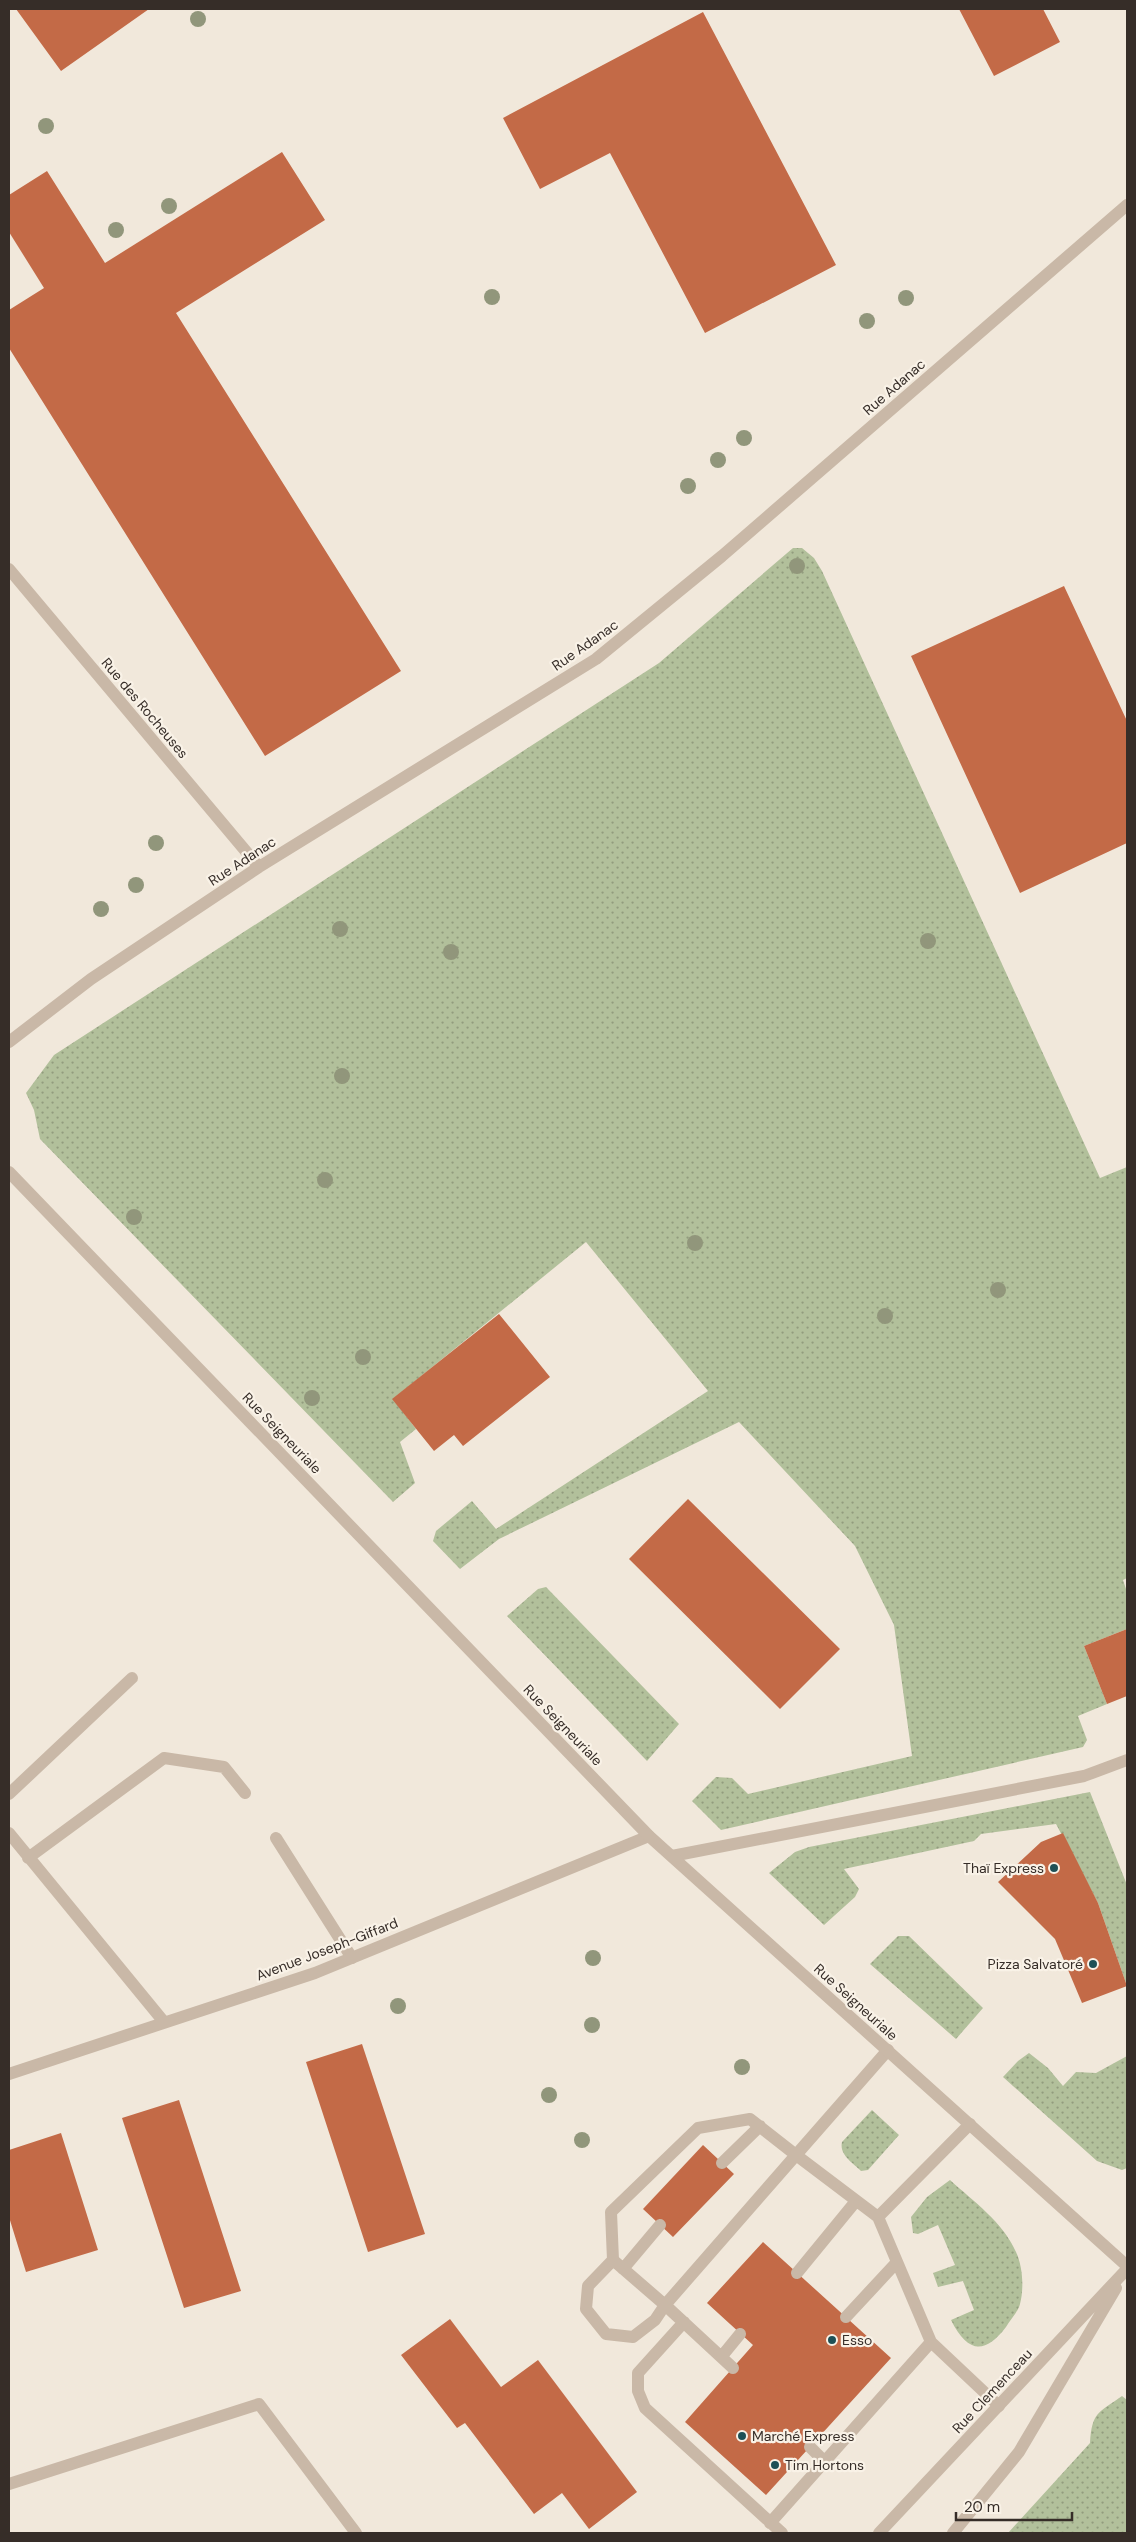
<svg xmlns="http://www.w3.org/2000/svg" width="1136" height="2542" font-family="'DM Sans',sans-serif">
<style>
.grass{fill:url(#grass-dots)}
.building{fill:#c36a47}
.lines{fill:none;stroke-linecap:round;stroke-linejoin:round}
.service{stroke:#c9b8a7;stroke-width:12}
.minor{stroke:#c9b8a7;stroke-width:12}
.tertiary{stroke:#c9b8a7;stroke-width:12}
.tree{fill:#91967b}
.poi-dot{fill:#1e5056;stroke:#f9f2e7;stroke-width:2}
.labels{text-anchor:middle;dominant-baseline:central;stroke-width:4.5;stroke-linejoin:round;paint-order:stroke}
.street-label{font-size:14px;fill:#362d28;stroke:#f9f2e7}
.poi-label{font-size:14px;fill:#362d28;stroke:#f9f2e7;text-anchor:start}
</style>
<defs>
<pattern id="grass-dots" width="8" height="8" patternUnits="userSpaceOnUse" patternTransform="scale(1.25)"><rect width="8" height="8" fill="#b2c09b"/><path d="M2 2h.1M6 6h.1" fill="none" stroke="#929c7e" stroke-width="1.8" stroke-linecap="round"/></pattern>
</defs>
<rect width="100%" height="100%" fill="#f1e8db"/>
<path class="grass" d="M793,548h9l12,10 8,13 278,607 27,-11v411l-4,2 4,12v37l-43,17 23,58 -29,12 9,24 -4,7 -362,83 -29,-29 24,-24 16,1 16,16 164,-38 -18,-131 -39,-79 -116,-124 -240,117 -39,30 -27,-28 3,-10 36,-30 24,28 212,-138 -122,-149 -193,157 23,30 -16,13 15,41 -22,19 -353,-363 -6,-29 -8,-17 28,-38 605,-392z
M546,1587l133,137 -32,37 -140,-145 31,-27z
M1090,1792l37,93v101l-29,-83 -42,-79 -75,10 -7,7 -130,28 15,20 -4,8 -31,28 -55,-52 26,-21 14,-5z
M898,1936h11l74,72 -27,31 -86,-75z
M1029,2053l19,15 15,18 13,-14 20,1 31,-17v112l-5,2 -25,-9 -94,-84 15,-16z
M872,2110l27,25 -31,35 -7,1c-8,-8 -22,-16 -19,-29z
M950,2180c23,21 53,42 66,72 7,15 8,37 4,52 -2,8 -10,16 -14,23 -22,29 -39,25 -55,-7l23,-10 -11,-29 -25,6 -5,-14 22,-8 -17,-40 -20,9 -5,-1 -2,-16 16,-20z
M1122,2396l5,4v133h-119l82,-90c2,-31 8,-30 32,-47z"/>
<path class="building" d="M16,9h133l-88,62z
M959,9h84l17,33 -66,34z
M703,12l133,253 -131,68 -95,-180 -70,36 -37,-71z
M282,152l43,68 -149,93 225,358 -136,85 -256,-408v-38l35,-22 -35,-56v-37l38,-24 58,92z
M1064,586l63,135v122l-107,50 -109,-237z
M499,1314l51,63 -87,69 -9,-11 -20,16 -42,-52z
M688,1499l152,150 -60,60 -151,-150z
M1127,1629v67l-20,8 -23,-58z
M1063,1833l35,70 29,83 -45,17 -27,-64 -57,-57 43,-40z
M362,2044l63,190 -57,18 -62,-190z
M179,2100l62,191 -57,17 -62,-190z
M61,2133l37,117 -72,22 -17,-55v-67z
M703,2145l31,29 -61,63 -30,-28z
M763,2242l128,116 -125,137 -81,-73 68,-77 -46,-42z
M450,2319l51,68 37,-27 99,132 -48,37 -27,-36 -28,21 -69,-91 -8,5 -56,-73z"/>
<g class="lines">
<path class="service" d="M9,1794l123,-116
M9,1833l155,189
M276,1838l76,120
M672,1856l412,-80 43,-16
M28,1858l136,-100 60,9 21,26
M888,2050l-92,105 82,62 92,-93
M750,2119l46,36 -131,150 -52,-45 -2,-48 87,-84z
M722,2163l38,-37
M613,2260l-25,26 -2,23 20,25 27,3 22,-17 10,-15 68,63
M623,2269l37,-44
M797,2273l59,-72
M846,2317l51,-55
M684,2322l-46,51v18l7,17 137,125
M931,2342l68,64
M722,2356l18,-22
M810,2447l15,15
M9,2484l250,-80 97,129
M770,2523l161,-181 -53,-125"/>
<path class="minor" d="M9,569l250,298
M9,1042l82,-63 168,-112 337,-208 126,-103 405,-351
M9,2074l306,-101 334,-137"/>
<path class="tertiary" d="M9,1172l640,664 478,430
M879,2533l248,-264
M953,2533l66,-81 97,-164"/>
</g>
<g class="tree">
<circle cx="198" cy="19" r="8"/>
<circle cx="46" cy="126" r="8"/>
<circle cx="169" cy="206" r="8"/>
<circle cx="116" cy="230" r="8"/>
<circle cx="492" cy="297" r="8"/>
<circle cx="906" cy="298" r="8"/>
<circle cx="867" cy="321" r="8"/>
<circle cx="744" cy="438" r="8"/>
<circle cx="718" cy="460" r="8"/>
<circle cx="688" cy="486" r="8"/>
<circle cx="797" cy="566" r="8"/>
<circle cx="156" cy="843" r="8"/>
<circle cx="136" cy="885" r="8"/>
<circle cx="101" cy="909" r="8"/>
<circle cx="340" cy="929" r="8"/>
<circle cx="928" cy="941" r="8"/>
<circle cx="451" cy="952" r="8"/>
<circle cx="342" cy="1076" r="8"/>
<circle cx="325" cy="1180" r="8"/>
<circle cx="134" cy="1217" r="8"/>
<circle cx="695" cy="1243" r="8"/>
<circle cx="998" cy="1290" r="8"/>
<circle cx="885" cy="1316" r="8"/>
<circle cx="363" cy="1357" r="8"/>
<circle cx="312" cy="1398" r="8"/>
<circle cx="593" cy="1958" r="8"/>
<circle cx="398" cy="2006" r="8"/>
<circle cx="592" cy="2025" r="8"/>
<circle cx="742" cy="2067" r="8"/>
<circle cx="549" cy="2095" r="8"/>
<circle cx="582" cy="2140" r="8"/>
</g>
<g class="poi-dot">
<circle cx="1054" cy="1868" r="5"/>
<circle cx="1093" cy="1964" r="5"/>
<circle cx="832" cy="2340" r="5"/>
<circle cx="742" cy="2436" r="5"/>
<circle cx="775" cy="2465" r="5"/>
</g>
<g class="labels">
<g class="street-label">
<text transform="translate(894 387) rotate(-41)">Rue Adanac</text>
<text transform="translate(585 645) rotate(-35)">Rue Adanac</text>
<text transform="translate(145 708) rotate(50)">Rue des Rocheuses</text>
<text transform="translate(242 861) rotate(-33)">Rue Adanac</text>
<text transform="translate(282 1433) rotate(46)">Rue Seigneuriale</text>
<text transform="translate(563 1725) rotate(46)">Rue Seigneuriale</text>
<text transform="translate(327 1949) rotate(-21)">Avenue Joseph-Giffard</text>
<text transform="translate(856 2002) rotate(42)">Rue Seigneuriale</text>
<text transform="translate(992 2391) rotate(-47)">Rue Clemenceau</text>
</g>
<g class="poi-label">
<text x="1044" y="1868" text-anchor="end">Thaï Express</text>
<text x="1083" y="1964" text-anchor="end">Pizza Salvatoré</text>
<text x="842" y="2340">Esso</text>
<text x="752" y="2436">Marché Express</text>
<text x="785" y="2465">Tim Hortons</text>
</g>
</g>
<rect width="1136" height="2542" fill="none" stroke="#362d28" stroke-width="20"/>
<path d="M956 2512v8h116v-8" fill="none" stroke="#362d28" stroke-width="2.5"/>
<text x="964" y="2512" font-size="15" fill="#362d28" stroke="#f9f2e7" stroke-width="4" paint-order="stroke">20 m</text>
</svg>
